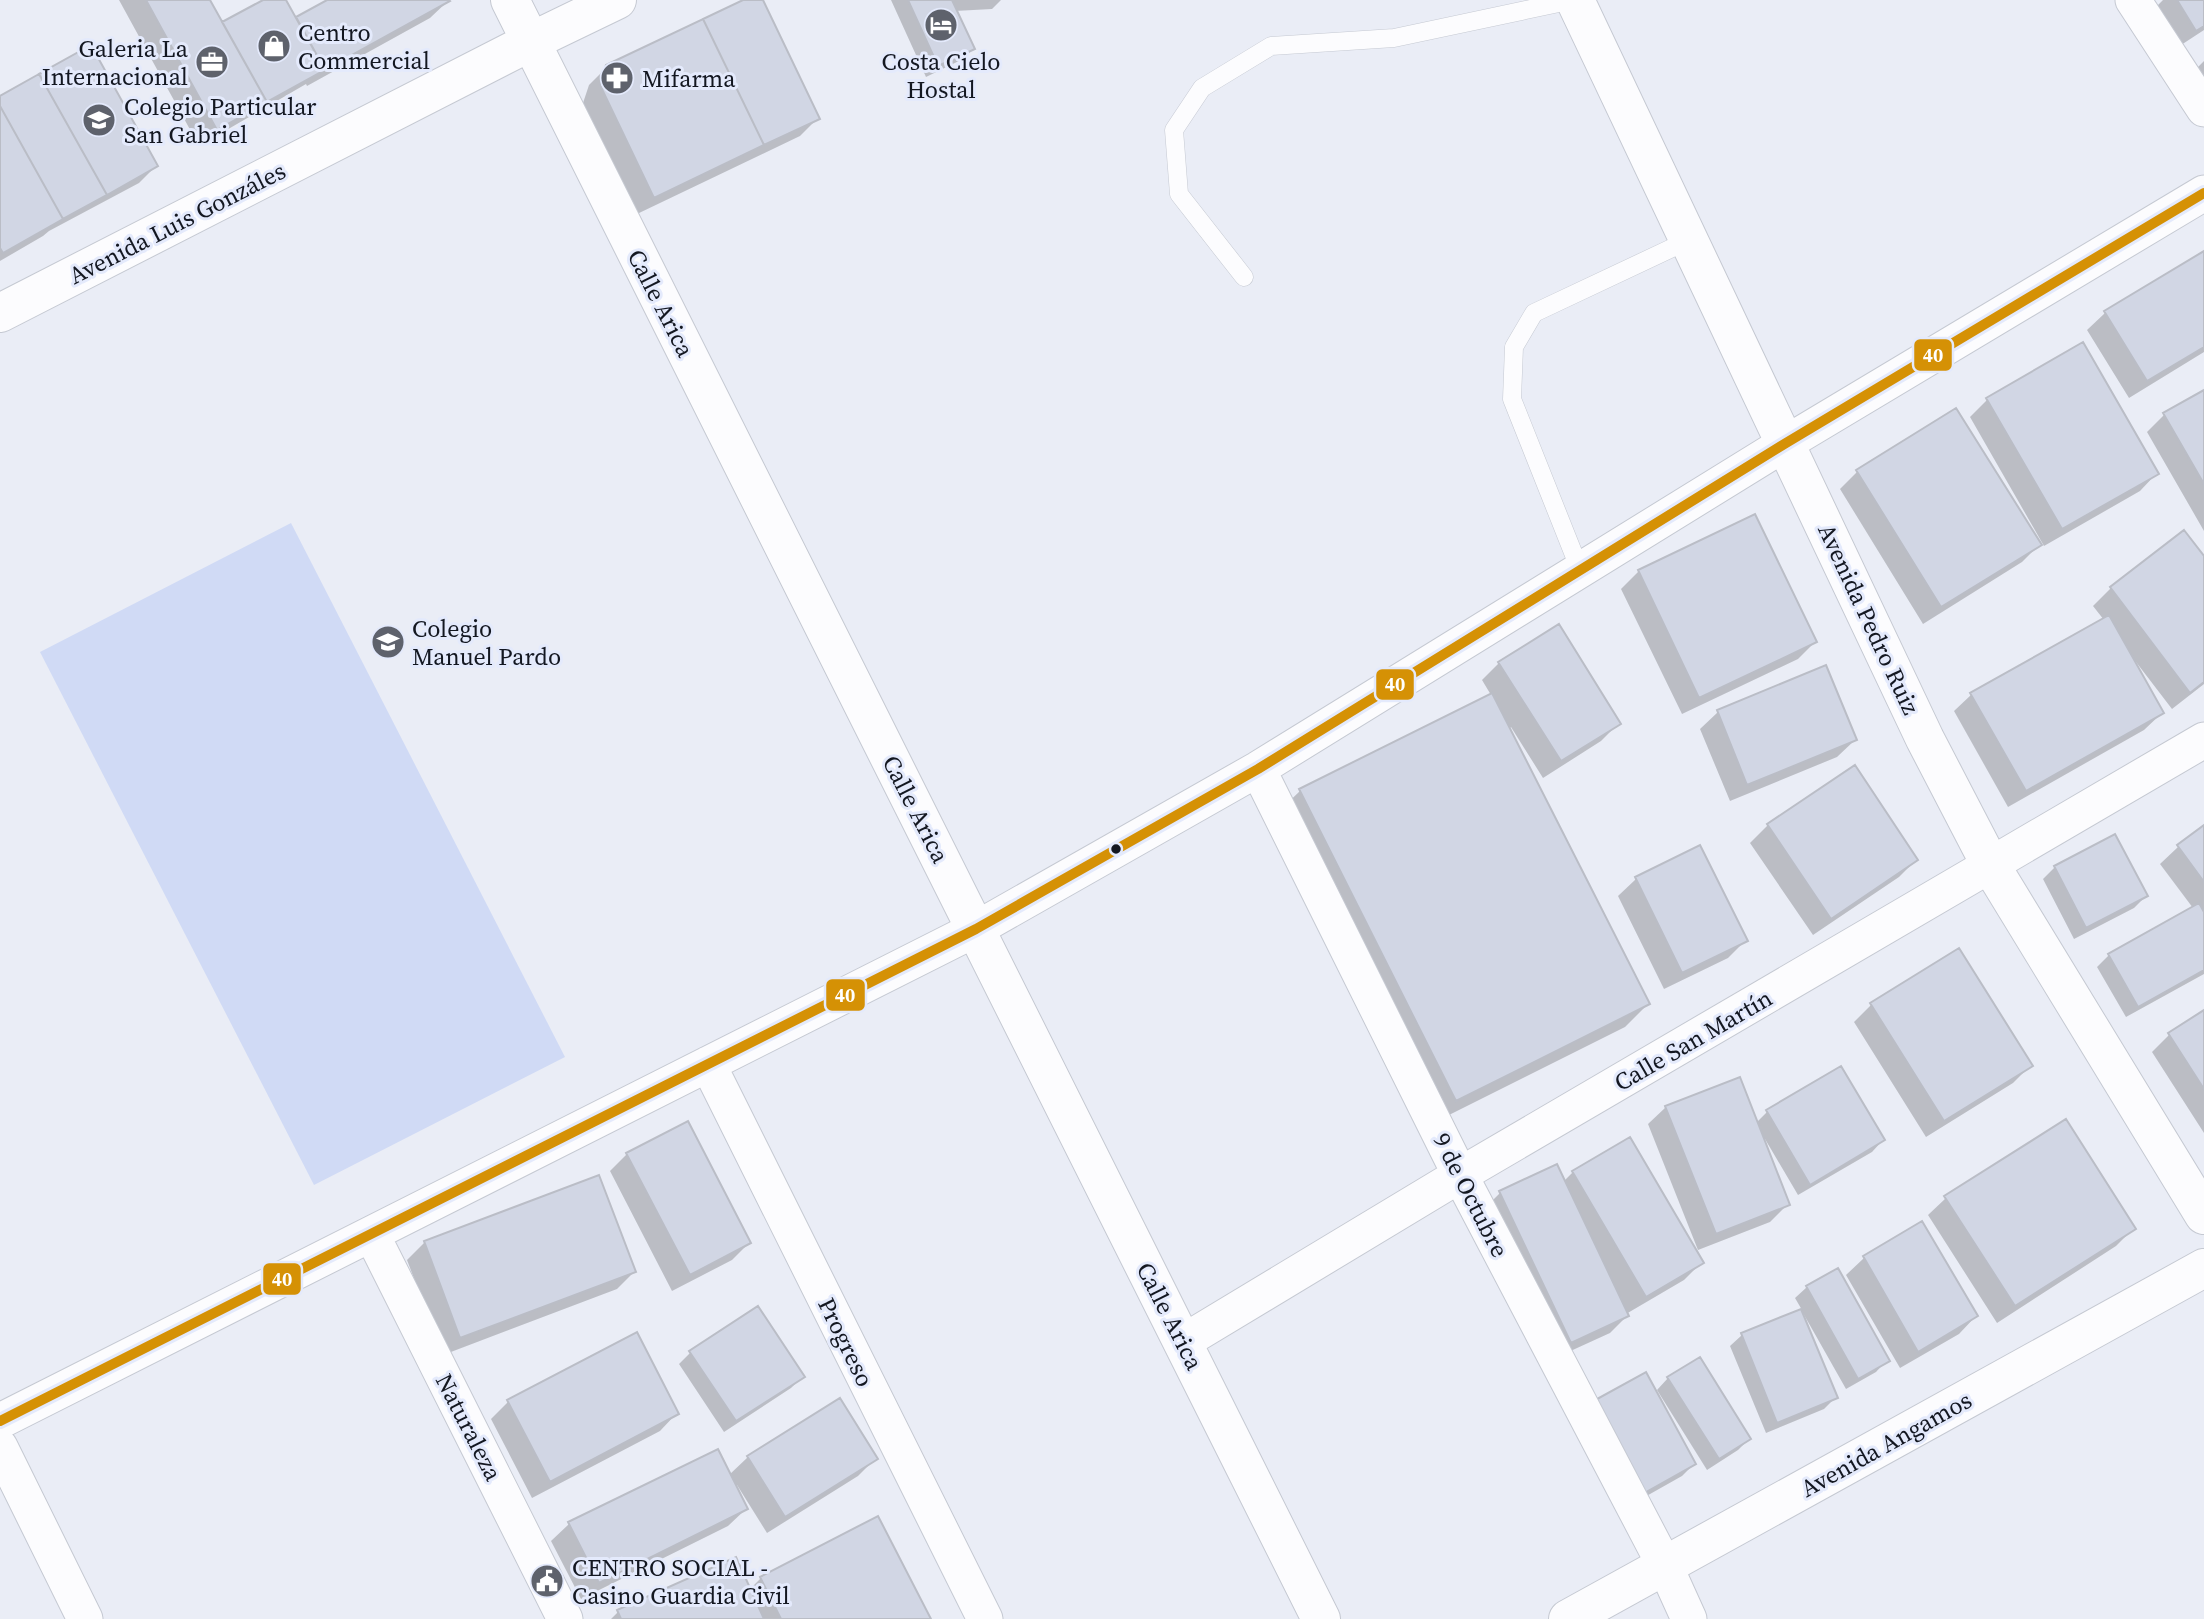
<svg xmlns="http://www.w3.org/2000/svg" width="2204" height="1619" font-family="'Source Serif 4',serif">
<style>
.green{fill:#d0daf5}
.shadow{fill:#0003}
.building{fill:#d1d6e4;stroke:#babdc6;stroke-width:2}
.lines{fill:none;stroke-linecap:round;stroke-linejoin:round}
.lane-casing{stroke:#c5c9d2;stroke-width:19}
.street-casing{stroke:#c5c9d2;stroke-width:37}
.secondary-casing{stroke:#c5c9d2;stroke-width:40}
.lane{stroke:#fcfcfe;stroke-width:18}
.street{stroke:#fcfcfe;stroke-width:35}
.secondary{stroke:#fcfcfe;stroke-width:38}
.bus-1-casing{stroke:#e4eafc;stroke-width:16}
.bus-1{stroke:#d59105;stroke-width:10}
.bus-dot{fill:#131721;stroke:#e4eafc;stroke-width:2.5}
.labels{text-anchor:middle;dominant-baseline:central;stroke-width:6;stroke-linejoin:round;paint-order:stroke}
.poi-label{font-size:24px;fill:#131721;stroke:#e4eafc;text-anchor:start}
.street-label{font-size:24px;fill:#131721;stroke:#e4eafc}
.line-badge{stroke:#e4eafc;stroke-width:2.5}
.badge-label{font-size:19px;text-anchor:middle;font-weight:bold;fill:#fff}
</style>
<rect width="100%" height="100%" fill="#eaedf6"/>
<path class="green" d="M291,523l274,534 -251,128 -274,-533z"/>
<path class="shadow" d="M119,0h90l13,24 45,-24h17l11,20 36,-20 117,1 -18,17 -123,68 -1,-2 -107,62z
M748,0h13l57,118 -18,18 -163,78 -54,-111 6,-18 18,-18z
M891,0h110l-9,9 -37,2 18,38 -12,11 -35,17z
M2163,0h41v30l-26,17 -24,-38z
M2204,61v25l-10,-15z
M0,98l156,68 -17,17 -90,48 -6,5 -43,25z
M2204,253v99l-75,46 -42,-68 18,-17z
M2204,392v139l-57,-99 17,-17z
M1988,399l169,74 -17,18 -96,55 -74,-129z
M1956,410l84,134 -18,18 -99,62 -83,-135 17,-17z
M2183,532l21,27v125l-32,25 -36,-47 -2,1 28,50 -18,17 -136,77 -54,-96 18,-17 132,-74 -11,-14 18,-18z
M1639,571l176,71 -17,17 -116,55 -61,-125z
M1499,663l120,60 -18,18 -58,37 -32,-51 -2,2 139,275 -23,23 -192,96 -156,-310 23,-22 191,-96 -9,-15z
M1825,667l30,73 -18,17 -107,44 -30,-72 18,-17z
M1854,767l62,93 -17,17 -86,58 -63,-92 18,-18z
M2204,827v147l-78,43 -29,-50 12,-12 84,-47 -33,-44 18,-17z
M1699,847l47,93 -18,18 -64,31 -46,-93 18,-17z
M2055,867l91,29 -12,12 -60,31 -31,-60z
M1872,1004l158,62 -17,17 -87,54 -72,-115z
M2204,1012v121l-52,-81 17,-17z
M1840,1068l43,72 -11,12 -74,43 -33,-56 -2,1 25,64 -18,18 -72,28 -50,-126 18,-17 90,16 11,-11z
M627,1154l122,89 -17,17 -60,31 -62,-120z
M1573,1172l128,91 -17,17 -58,34 1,2 -17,17 -57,26 -70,-149 17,-17 63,-11z
M1946,1198l188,30 -18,18 -119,77 -69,-108z
M1921,1223l55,93 -17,18 -59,34 -54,-93 18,-17z
M425,1242l209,30 -17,17 -174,66 -36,-95z
M1807,1287l80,73 -11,12 -30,17 -43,-76 -2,1 35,83 -12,12 -58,24 -36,-87 12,-11 60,-25 -7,-12z
M691,1352l112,24 -12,12 -67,44 -45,-68z
M1645,1375l49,89 -12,12 -55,31z
M1668,1378l81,61 -11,11 -31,20 -50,-80z
M508,1402l169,11 -17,18 -128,67 -41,-79z
M748,1457l128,1 -18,18 -91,57 -30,-48 -2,1 11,23 -18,17 -147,73 -30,-58 18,-17 160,-49z
M877,1518l52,101h-318l7,-7 131,-22 12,-12z"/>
<path class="building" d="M146,0h64l57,102 -50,28z
M263,0h23l39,70 -58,32 -45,-80z
M327,0h122l1,1 -125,69 -29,-53z
M743,0h20l57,119 -56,26 -61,-126z
M908,0h44l23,49 -37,17z
M2177,0h27v26l-8,5z
M703,19l61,126 -110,53 -54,-113 6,-20z
M91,45l67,121 -51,29 -68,-121z
M39,74l68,121 -44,24 -63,-113v-10z
M0,106l63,113 -60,34 -3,-5z
M2204,251v96l-57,34 -43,-70z
M2083,342l76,132 -97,55 -76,-131z
M2204,390v94l-41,-71z
M1956,408l86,137 -101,62 -85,-137z
M1755,514l62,128 -118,56 -61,-128z
M2184,530l20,26v126l-14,11 -80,-106z
M2109,615l55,98 -138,78 -56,-98z
M1559,624l62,100 -60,37 -63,-99z
M1826,665l31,75 -110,45 -30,-75z
M1492,693l158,311 -194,97 -157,-312z
M1855,765l63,95 -87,59 -64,-95z
M2204,825v57l-27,-37z
M2115,834l33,62 -62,32 -32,-62z
M1700,845l48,96 -66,32 -47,-96z
M2199,903l5,9v58l-66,37 -30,-53z
M1959,948l74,118 -89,55 -74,-118z
M2204,1010v79l-36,-56z
M1841,1066l44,74 -75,45 -44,-75z
M1740,1077l50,128 -74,29 -51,-128z
M2066,1119l70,110 -121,77 -71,-110z
M688,1121l63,122 -61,32 -64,-122z
M1630,1137l74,126 -58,34 -74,-126z
M1557,1164l72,152 -58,27 -72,-152z
M599,1175l37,97 -176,66 -36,-97z
M1922,1221l56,95 -60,36 -55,-96z
M1838,1268l52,93 -32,18 -52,-93z
M758,1306l47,71 -69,44 -47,-70z
M1801,1309l37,89 -61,25 -36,-90z
M637,1332l42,82 -129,68 -43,-82z
M1700,1357l51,82 -32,20 -52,-82z
M1646,1372l50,92 -57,32 -51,-92z
M840,1398l38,61 -93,58 -38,-61z
M718,1449l30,60 -149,74 -31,-61z
M878,1516l53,103h-150l-21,-42z
M736,1557l28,62h-143l-4,-9z"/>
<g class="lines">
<defs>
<path id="lane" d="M1244,277l-65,-83 -5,-64 28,-42 69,-42 123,-8 179,-38
M1580,570l-68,-171 2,-52 20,-34 155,-73"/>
<path id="street" d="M2133,0l71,109
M1258,769l202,406 205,391 24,53
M708,1064l277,555
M372,1235l193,384
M1183,1342l277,-167 744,-435
M0,1421l976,-492 282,-160 528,-326 418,-250
M0,1447l85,172"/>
<path id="secondary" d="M510,0l811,1619
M1575,0l350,739 66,127 213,349
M0,313l530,-271 87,-42
M1568,1619l636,-351"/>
</defs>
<use href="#lane" class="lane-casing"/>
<use href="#street" class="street-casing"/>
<use href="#secondary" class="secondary-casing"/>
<use href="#lane" class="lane"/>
<use href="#street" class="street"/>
<use href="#secondary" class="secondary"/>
<defs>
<path id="bus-1" d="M0,1421l976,-492 282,-160 528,-326 418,-250"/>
</defs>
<use href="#bus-1" class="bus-1-casing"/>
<use href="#bus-1" class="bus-1"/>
</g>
<defs>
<symbol id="hotel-disc" viewBox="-11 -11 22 22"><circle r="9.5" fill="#5e626c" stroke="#e4eafc"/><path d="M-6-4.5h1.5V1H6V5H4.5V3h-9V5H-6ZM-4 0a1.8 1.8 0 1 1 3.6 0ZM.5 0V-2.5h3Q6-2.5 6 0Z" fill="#fff"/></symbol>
<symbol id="shop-disc" viewBox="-11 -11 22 22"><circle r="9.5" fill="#5e626c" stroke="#e4eafc"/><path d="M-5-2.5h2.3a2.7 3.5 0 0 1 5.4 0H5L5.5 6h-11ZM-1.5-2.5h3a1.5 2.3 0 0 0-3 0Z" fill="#fff"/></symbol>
<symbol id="office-disc" viewBox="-11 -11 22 22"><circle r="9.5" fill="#5e626c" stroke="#e4eafc"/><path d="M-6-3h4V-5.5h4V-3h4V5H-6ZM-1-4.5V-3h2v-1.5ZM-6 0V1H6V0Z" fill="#fff"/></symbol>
<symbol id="pharmacy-disc" viewBox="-11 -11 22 22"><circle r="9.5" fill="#5e626c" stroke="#e4eafc"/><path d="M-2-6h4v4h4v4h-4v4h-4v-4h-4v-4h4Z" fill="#fff"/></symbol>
<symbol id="university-disc" viewBox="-11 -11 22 22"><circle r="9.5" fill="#5e626c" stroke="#e4eafc"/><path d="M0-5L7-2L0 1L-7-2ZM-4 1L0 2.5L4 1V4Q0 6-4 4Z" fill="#fff"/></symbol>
<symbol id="civic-disc" viewBox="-11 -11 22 22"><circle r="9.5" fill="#5e626c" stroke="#e4eafc"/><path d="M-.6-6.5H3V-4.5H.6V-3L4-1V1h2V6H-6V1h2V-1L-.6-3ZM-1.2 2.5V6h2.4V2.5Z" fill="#fff"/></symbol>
</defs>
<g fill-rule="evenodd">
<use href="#hotel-disc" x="922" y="6" width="38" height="38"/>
<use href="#shop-disc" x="255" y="27" width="38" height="38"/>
<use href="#office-disc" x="193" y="43" width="38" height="38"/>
<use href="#pharmacy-disc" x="598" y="59" width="38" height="38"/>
<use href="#university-disc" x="80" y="101" width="38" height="38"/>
<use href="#university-disc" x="369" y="623" width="38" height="38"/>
<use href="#civic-disc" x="528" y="1562" width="38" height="38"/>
</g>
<circle class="bus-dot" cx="1116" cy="849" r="6"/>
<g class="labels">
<g class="poi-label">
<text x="298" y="32">Centro<tspan x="298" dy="28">Commercial</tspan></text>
<text x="188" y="48" text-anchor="end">Galeria La<tspan x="188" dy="28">Internacional</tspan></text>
<text x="941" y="61" text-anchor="middle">Costa Cielo<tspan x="941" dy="28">Hostal</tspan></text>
<text x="642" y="78">Mifarma</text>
<text x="124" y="106">Colegio Particular<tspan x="124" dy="28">San Gabriel</tspan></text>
<text x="412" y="628">Colegio<tspan x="412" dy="28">Manuel Pardo</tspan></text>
<text x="572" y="1567">CENTRO SOCIAL -<tspan x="572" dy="28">Casino Guardia Civil</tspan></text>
</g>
<g class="street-label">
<text transform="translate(177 223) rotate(-27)">Avenida Luis Gonzáles</text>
<text transform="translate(661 303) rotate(63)">Calle Arica</text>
<text transform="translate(1869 619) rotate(65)">Avenida Pedro Ruiz</text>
<text transform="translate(916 809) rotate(63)">Calle Arica</text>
<text transform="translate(1693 1040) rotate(-30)">Calle San Martín</text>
<text transform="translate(1471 1195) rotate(63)">9 de Octubre</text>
<text transform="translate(1170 1316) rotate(63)">Calle Arica</text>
<text transform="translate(846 1342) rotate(64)">Progreso</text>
<text transform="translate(469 1427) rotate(63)">Naturaleza</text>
<text transform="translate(1886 1444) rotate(-29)">Avenida Angamos</text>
</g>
</g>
<g class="line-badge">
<rect x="1913" y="338" width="40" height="34" rx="7" fill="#d59105"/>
<rect x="1375" y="668" width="40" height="33" rx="7" fill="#d59105"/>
<rect x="825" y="978" width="41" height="34" rx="7" fill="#d59105"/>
<rect x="262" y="1262" width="40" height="34" rx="7" fill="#d59105"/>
</g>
<g class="badge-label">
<text x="1933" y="362">40</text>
<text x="1395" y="691">40</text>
<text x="845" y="1002">40</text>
<text x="282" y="1286">40</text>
</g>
</svg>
